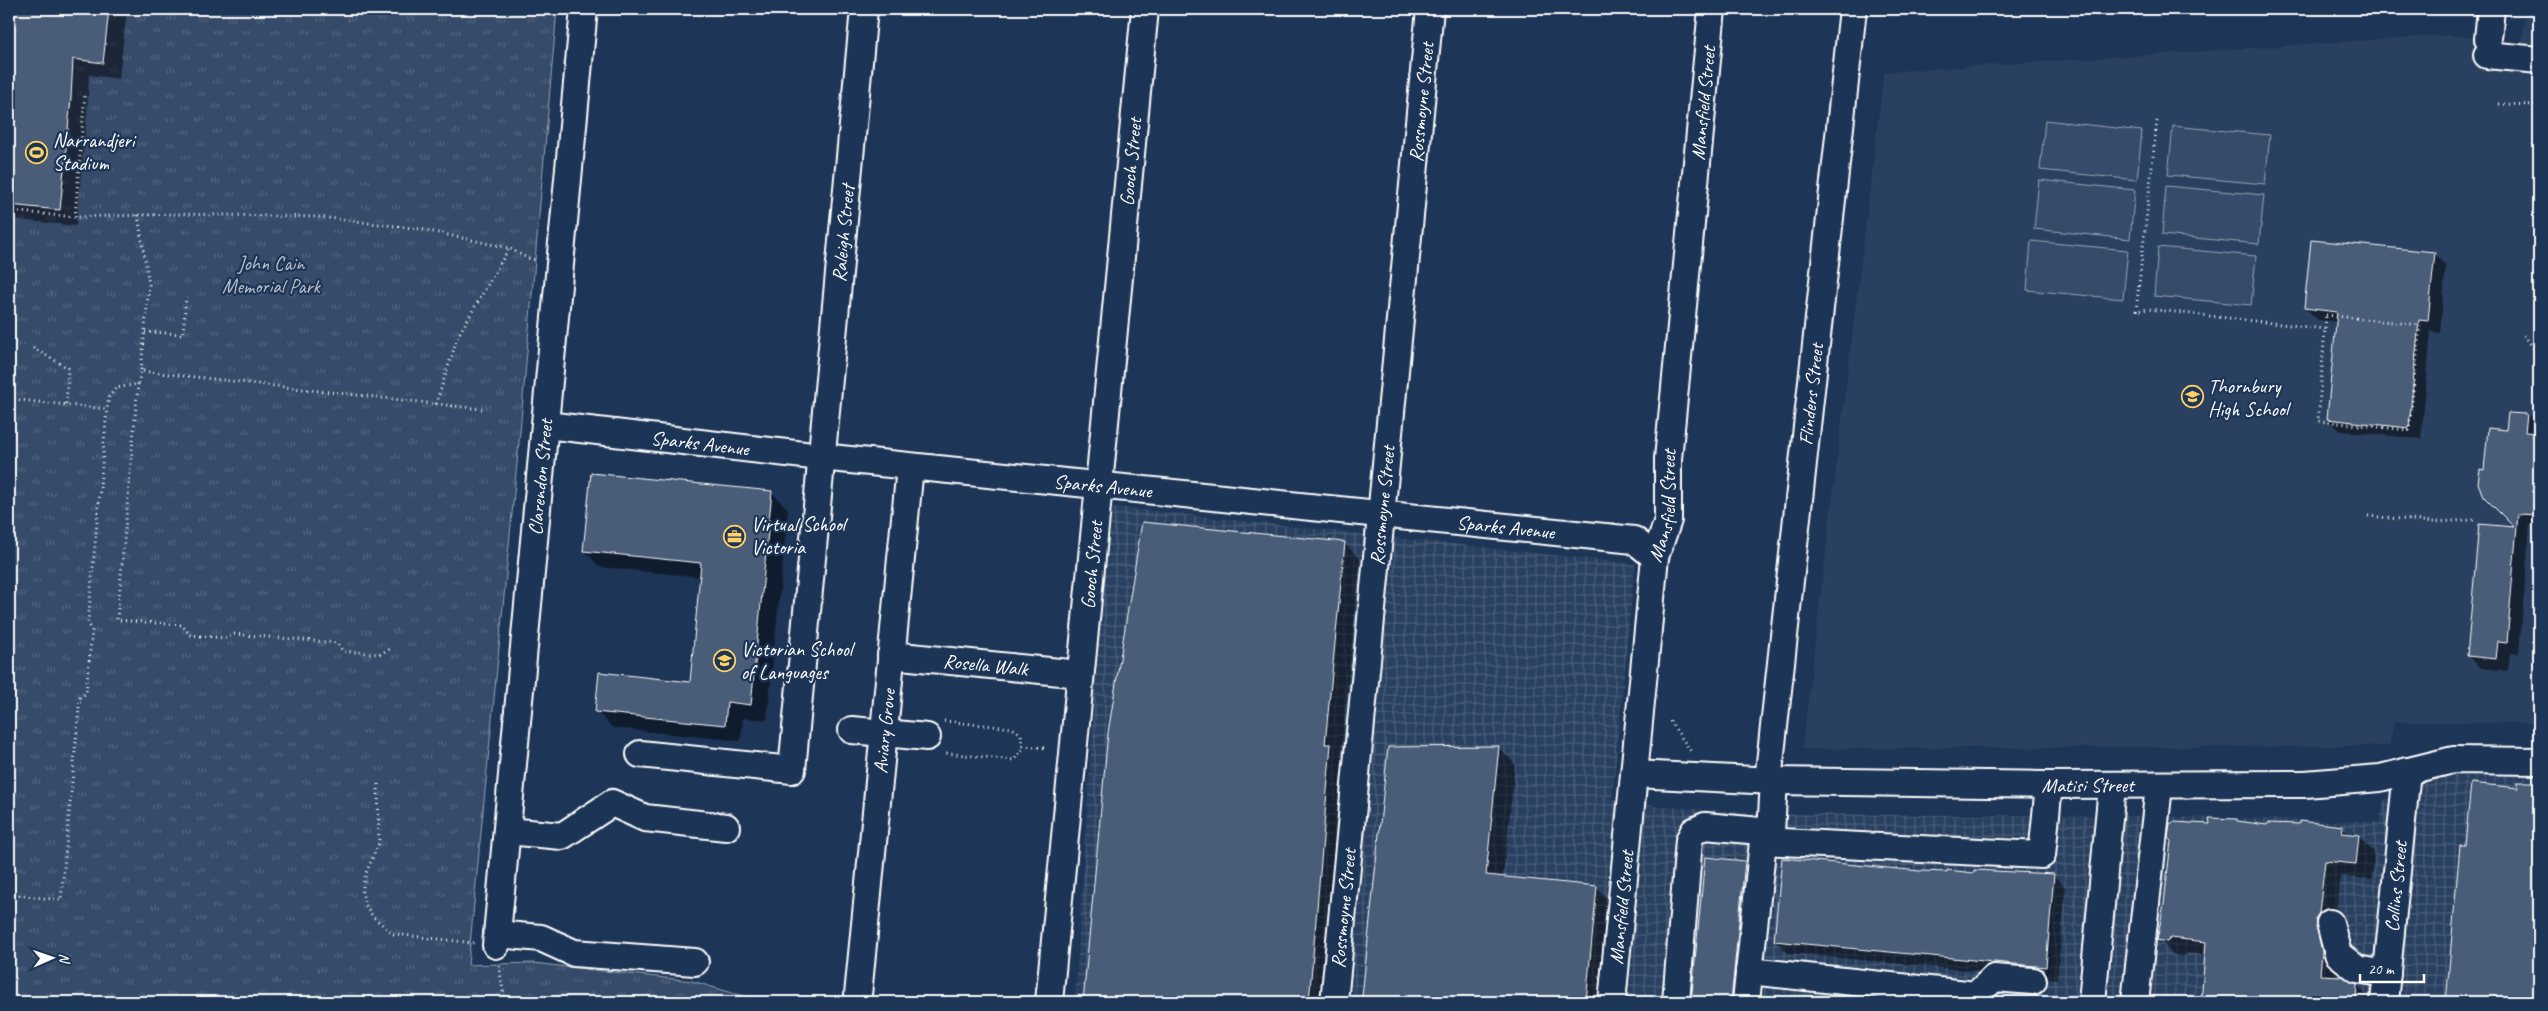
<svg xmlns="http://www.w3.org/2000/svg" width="2548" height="1011" font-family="Caveat,sans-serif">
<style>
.built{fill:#2a4161}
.industrial{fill:url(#industrial-grid)}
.grass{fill:#364b69;stroke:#9aa5b4}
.park{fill:url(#park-tufts);stroke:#9aa5b4}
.shadow{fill:#0007}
.building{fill:#4a5d79;stroke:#fff}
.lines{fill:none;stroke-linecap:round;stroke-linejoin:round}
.minor-casing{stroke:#fff;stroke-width:30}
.path{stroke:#fff;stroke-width:3;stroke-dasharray:1 4;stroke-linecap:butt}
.minor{stroke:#1d3557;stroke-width:26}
.labels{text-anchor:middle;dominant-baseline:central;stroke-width:4.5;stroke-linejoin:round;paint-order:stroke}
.street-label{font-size:20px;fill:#fff;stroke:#1d3557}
.poi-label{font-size:20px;fill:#fff;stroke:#1d3557;text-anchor:start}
.park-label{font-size:20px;fill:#b9c0ca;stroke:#1d3557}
</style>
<defs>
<pattern id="industrial-grid" width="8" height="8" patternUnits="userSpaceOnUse" patternTransform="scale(1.25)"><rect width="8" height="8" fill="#2a4161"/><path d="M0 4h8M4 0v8" fill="none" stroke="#4a5e79"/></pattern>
<pattern id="park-tufts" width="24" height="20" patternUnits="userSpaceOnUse" patternTransform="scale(1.25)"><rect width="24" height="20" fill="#364b69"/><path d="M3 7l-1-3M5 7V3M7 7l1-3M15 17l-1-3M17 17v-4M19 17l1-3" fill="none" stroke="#546680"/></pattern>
</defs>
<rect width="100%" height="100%" fill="#1d3557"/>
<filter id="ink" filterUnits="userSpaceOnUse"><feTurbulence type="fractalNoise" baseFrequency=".02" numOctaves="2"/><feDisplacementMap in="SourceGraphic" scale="10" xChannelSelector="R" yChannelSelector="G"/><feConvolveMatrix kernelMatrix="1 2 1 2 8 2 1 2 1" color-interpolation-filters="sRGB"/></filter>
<g filter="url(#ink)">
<path class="built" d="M2525,12l14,1v710l-145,-1 -5,24 -587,3 82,-677 565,-37 73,7z"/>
<path class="industrial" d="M1106,506l529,58 -23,236 50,7 111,7 367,2 240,6 4,-22 56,-24h99v226h-493l11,-130 -14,130h-968z"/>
<path class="grass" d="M2045,120l97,11 -5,49 -97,-10z
M2173,126l97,9 -5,49 -97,-9z
M2039,180l96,10 -5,49 -96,-10z
M2166,186l98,9 -5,49 -97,-9z
M2031,241l97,9 -5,49 -96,-9z
M2158,247l98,9 -5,49 -97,-9z"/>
<path class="park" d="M9,9h548l-37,423 -52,533 65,-2 159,18 71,21h-754z"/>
<path class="shadow" d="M9,9h118l-8,70 -30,-4 -2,40 -11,111 -67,-7z
M2434,253l12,13 -6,67 -9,-1 -10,107 -81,-8 -12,-12 10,-97 -20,-2 -13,-12z
M2509,414l30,2v110l-9,-1 -11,129 -9,-1 -2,18 -27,-3 -13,-12 12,-131 37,4 -33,-34 1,-24 22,-40z
M592,474l180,19 16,16 -21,211 -24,-2 -2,23 -128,-13 -17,-17 95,-28 10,-106 -101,-10 -16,-16z
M1344,543l16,16 -19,197 6,6 -21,240h-242l26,-269z
M1499,748l16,16 -12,114 93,9 16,16 -9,99h-234l-6,-5 26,-248z
M2520,784h19v218h-91l13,-156 5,1 53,-57z
M2237,820l3,3 28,4h74l9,9h7l16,16 -2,27 -32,-3 -6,54 3,47 20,8 16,17h-172l5,-47 -18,-2 -5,4 -9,-2 -16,-16 54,-113z
M1706,858l39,4 12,12 -12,128h-52z
M1920,872l134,3 12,13 -9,91 -269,-26 -13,-12z
M1782,994l43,4 5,4h-49z"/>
<path class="building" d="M9,9h100l-6,54 -30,-4 -2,39 -11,112 -51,-5z
M2311,240l124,12 -7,69 -9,-1 -10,108 -82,-9 10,-107 -33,-4z
M2508,413l19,1 -2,18 14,1 -1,82 -20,-1 -11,128 -9,-1 -2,18 -29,-3 12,-132 35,3 -31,-31 -5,-13 2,-14 4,1 4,-42 18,2z
M591,473l181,18 -21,214 -24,-3 -2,23 -130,-13 4,-40 91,10 11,-119 -118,-12z
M1142,522l203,20 -20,202h6l-22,258h-226l25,-269z
M1499,746l-13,129 111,11 -11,116h-208l1,-3 -17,-2 26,-250z
M2518,782h21v220h-93l14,-157h5l6,-62 47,5z
M2209,818l28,1v2l30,4 1,-2 31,1v-3l44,5 -1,7 17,2 -3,29 -31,-3 -6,52 -4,6 7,33 -2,23 22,1 15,8 -1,18h-155l5,-60 -35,-4 -4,4 -10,-2 7,-36 7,-63 -3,-3 2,-14 3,-2 37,2z
M1705,857l40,4 -14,141h-40z
M1782,858l138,13 27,1v-2l27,3v-3l80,4 -8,93 -272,-26z"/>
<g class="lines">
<defs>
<g id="minor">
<path d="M2488,39l3,-30"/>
<path d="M2487,55l52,5"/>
<path id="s1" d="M546,425l275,32 813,83 21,17"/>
<path id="s2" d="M891,655l189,19"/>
<path d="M852,730l75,7"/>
<path id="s3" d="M640,754l152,16 72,-761"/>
<path id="s4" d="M1634,774l140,7 275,4 256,-1 75,-6 73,-18 86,1"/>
<path id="s5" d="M1768,781l85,-772"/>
<path d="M507,831l55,5 50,-33 33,15 81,9"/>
<path d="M1763,841l279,14 7,-70"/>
<path d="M2330,923l8,31 19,15 30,5"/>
<path d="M497,934l44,4 33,15 121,9"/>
<path id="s6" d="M496,945l88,-936"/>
<path d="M1749,971l227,24 18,-17 39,3"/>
<path id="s7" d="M858,995l52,-528"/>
<path id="s8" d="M1049,1002l96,-993"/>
<path id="s9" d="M1334,1002l96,-993"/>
<path id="s10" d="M1612,1002l43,-445 13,-37v-61l44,-450"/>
<path d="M1676,1002l13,-162 5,-9 11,-5 66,6"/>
<path d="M1746,1002l17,-161 8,-9 3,-51"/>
<path d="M2092,1002l20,-216"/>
<path d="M2135,1002l24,-216"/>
<path id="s11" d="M2384,1002l23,-231"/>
</g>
</defs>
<use href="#minor" class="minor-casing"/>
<path class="path" d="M2499,104l40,1
M2157,121l-21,190 12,-2 177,20
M9,211l66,6 102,-3 143,3 100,12 89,19 18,10 10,2
M138,215l11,70 -8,86
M75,217l10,-124
M2326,315l94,10 -11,105 -91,-9z
M145,332l38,2 3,-37
M2524,335l15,21
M33,348l35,20 -2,38
M138,384l-21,236 65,5 8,10 36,3 8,-4 103,9 6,8 36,3 11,-5
M9,399l98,10 2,-12 7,-9 22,-4 3,-13 341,38
M436,404l22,-68 51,-88
M2368,516l65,6 42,-2
M944,721l68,7 5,3 4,4 2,14 -9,11 -69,-7
M1670,721l22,32
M1023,746l24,2
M378,784l1,59 -13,30 -4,18 3,13 8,13 21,17 80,9
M9,894l52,6 19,-202 6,-5 6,-63 -4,-7 19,-214
M499,966l6,36"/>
<use href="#minor" class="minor"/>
</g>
</g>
<defs>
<symbol id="stadium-ring" viewBox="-11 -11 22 22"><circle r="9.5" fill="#1d3557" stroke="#ffd166" stroke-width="1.5"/><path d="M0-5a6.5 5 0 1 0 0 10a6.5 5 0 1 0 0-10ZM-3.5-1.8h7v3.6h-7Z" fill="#ffd166"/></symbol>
<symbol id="school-ring" viewBox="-11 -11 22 22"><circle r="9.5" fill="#1d3557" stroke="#ffd166" stroke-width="1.5"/><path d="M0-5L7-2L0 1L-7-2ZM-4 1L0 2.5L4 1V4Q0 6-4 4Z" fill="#ffd166"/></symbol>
<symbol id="office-ring" viewBox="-11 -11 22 22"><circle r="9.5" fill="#1d3557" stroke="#ffd166" stroke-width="1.5"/><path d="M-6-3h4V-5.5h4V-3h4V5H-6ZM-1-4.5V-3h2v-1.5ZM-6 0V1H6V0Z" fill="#ffd166"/></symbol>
</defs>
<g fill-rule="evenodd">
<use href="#stadium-ring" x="24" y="140" width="25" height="25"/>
<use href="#school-ring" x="2180" y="384" width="25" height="25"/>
<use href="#office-ring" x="722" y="524" width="25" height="25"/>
<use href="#school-ring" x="712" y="648" width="25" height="25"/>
</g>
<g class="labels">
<g class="street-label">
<text stroke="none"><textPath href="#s9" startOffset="904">Rossmoyne Street</textPath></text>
<text stroke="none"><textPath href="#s10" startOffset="905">Mansfield Street</textPath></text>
<text stroke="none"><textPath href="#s8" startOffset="844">Gooch Street</textPath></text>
<text stroke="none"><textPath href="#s3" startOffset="692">Raleigh Street</textPath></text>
<text stroke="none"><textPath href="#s5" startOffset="389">Flinders Street</textPath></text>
<text stroke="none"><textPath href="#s1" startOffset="155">Sparks Avenue</textPath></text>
<text stroke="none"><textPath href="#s6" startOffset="470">Clarendon Street</textPath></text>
<text stroke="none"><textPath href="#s1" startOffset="560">Sparks Avenue</textPath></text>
<text stroke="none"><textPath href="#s10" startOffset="500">Mansfield Street</textPath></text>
<text stroke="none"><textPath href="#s9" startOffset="499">Rossmoyne Street</textPath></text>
<text stroke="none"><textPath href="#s1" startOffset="965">Sparks Avenue</textPath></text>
<text stroke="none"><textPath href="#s8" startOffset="439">Gooch Street</textPath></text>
<text stroke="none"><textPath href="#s2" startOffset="95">Rosella Walk</textPath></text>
<text stroke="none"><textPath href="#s7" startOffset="265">Aviary Grove</textPath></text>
<text stroke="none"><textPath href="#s4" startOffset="454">Matisi Street</textPath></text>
<text stroke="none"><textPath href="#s11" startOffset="116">Collins Street</textPath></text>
<text stroke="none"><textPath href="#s10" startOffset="95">Mansfield Street</textPath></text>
<text stroke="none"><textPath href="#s9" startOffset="94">Rossmoyne Street</textPath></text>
</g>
<g class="poi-label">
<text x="53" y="140">Narrandjeri<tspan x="53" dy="23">Stadium</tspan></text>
<text x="2208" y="386">Thornbury<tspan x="2208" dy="23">High School</tspan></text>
<text x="751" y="524">Virtual School<tspan x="751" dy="23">Victoria</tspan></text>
<text x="741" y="649">Victorian School<tspan x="741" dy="23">of Languages</tspan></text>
</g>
<g class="park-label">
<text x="271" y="263">John Cain<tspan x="271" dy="23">Memorial Park</tspan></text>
</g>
</g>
<rect width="2548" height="1011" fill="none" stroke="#1d3557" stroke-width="30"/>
<rect x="15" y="15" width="2518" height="981" fill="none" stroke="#fff" stroke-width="2" filter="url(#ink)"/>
<g transform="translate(52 958) rotate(88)" stroke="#1d3557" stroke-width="4" paint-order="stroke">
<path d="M0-4L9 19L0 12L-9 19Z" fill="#ffffff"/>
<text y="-8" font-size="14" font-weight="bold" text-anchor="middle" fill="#ffffff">N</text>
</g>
<path d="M2360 974v8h64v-8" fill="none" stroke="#ffffff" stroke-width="2.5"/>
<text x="2368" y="974" font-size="15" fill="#ffffff" stroke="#1d3557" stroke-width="4" paint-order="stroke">20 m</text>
</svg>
